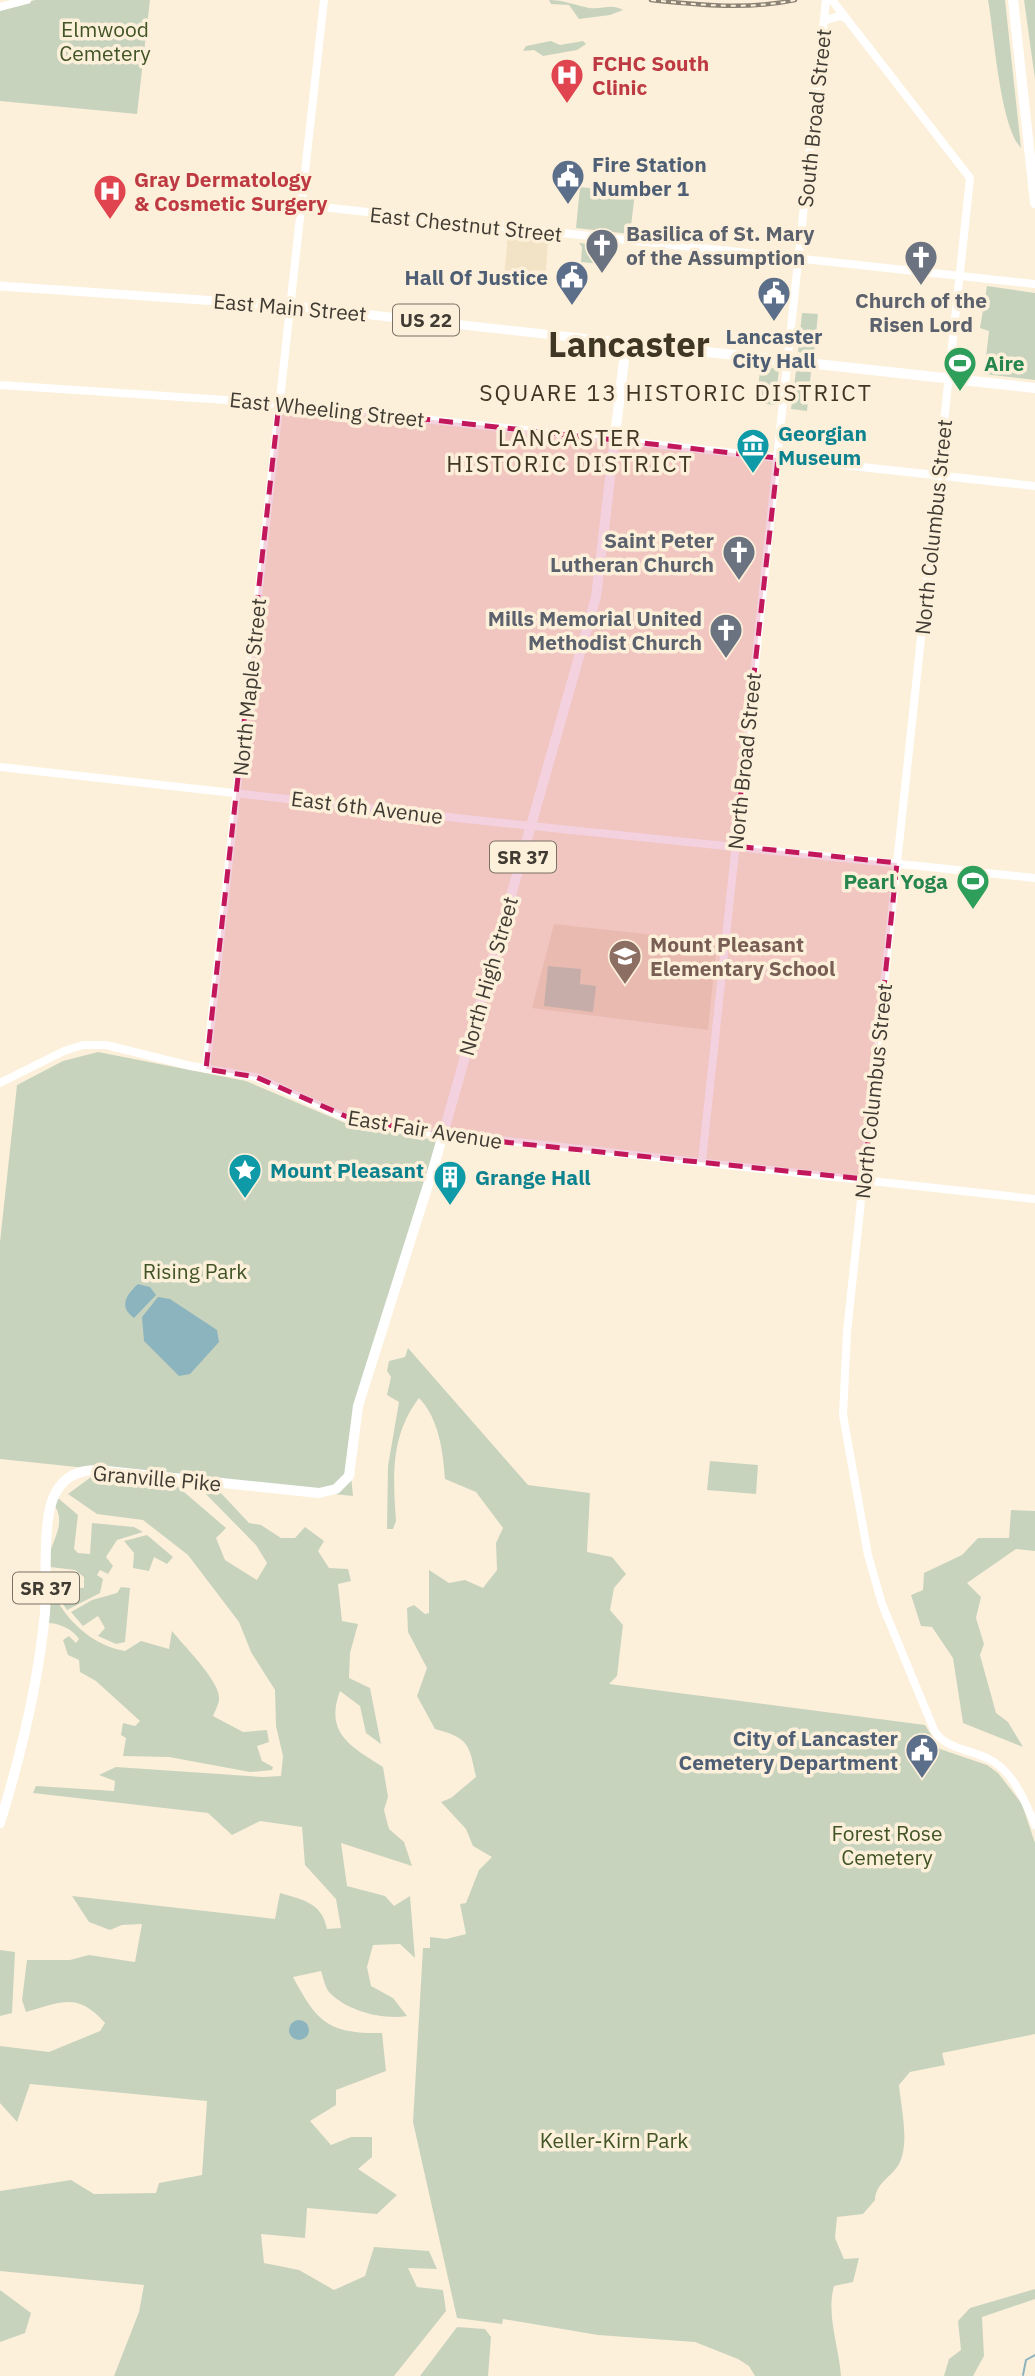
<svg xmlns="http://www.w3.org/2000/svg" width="1035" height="2376" font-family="'IBM Plex Sans',sans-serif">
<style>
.built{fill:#f3e3c6}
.green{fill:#c8d3be}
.water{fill:#8cb4be}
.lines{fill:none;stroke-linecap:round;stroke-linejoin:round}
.stream{stroke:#8cb4be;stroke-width:2}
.secondary{stroke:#fff;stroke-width:8}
.primary{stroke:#fff;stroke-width:9}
.highway{stroke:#fff;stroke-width:10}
.rail-casing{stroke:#8a8274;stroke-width:4.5}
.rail{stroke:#fdf0da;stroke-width:2;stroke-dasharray:5;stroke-linecap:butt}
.marked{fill:#c2185b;fill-opacity:0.2;stroke:#c2185b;stroke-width:5;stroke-dasharray:14 9;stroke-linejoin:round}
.labels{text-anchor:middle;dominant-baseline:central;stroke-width:7;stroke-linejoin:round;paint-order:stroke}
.shield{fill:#fdf0da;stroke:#797165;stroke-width:2}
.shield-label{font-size:19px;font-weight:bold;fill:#403b33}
.park-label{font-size:21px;fill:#405425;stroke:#fdf0da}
.health-label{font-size:21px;font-weight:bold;fill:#be3a42;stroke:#fdf0da;text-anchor:start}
.street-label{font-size:21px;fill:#403b33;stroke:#fdf0da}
.service-label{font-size:21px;font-weight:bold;fill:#4e5e75;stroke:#fdf0da;text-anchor:end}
.worship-label{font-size:21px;font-weight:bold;fill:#5b616d;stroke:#fdf0da;text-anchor:end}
.leisure-label{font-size:21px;font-weight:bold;fill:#27864d;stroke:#fdf0da;text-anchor:start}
.culture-label{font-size:21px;font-weight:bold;fill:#0d838f;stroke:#fdf0da;text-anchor:start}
.education-label{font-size:21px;font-weight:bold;fill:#785e54;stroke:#fdf0da;text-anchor:start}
.neighbourhood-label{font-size:23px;letter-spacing:2px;fill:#403624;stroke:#fdf0da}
.town-label{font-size:35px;font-weight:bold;fill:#403624;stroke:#fdf0da}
</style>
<rect width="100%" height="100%" fill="#fdf0da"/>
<path class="built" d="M508,235l40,5 -2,32 -12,-2 -2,10 -28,-3z
M554,924l163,18 -9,88 -176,-22z"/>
<path class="green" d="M35,0h115l-13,114 -137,-13v-90z
M549,0c15,0 26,5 40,8 13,2 22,-5 34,2l-13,5 -31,4 -10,-14 -18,-1z
M988,0h17l16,148c-21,-22 -27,-115 -33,-148z
M1024,0h11v79z
M551,41l9,4 23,-4 3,3 -9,6 -34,6 -9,-6 -11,1 3,-5z
M580,187l55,6 -5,41 -54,-6z
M579,243l24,3 -4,10 2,8 -20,-2 1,-15z
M987,286l48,7v87l-51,-6 5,-43 -9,-3z
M802,313l16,1 -4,41 -16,-3z
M760,367l19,2 -4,36 -18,-2z
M796,371l15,1 -4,39 -16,-2z
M548,966l33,3 -1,15 16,2 -3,26 -49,-6z
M98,1052l148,29 104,44 91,16 -83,265 -8,58 3,32 -353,-37v-217l17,-157 46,-24z
M408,1348l120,137 62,8 -3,59 25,5 14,17 -12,14 -4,22 13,15 -6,51 -8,8 316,41 15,24 47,16 11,8 24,31 13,39v191l-93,19 3,12 -35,7 -11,13c2,23 11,58 0,79 -8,14 -23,18 -24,36l-12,14 -26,3 -2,21 9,21 15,-1 -6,24 -19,4c-8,29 5,60 7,90h-86l-6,-10 -11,-7 -43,-17 -97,-7 -95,-16 -1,5 -45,-6 -44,-196 10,-174h7v-11l16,2 20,-5 -6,-30 6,-1 13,-33 13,-13 -19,-11 -7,-17 -25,-27 10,-4 25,-21c-7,-33 -7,-39 -41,-48l-18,-33 10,-28 -19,-36 -1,-24 7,-3 11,9 4,-1v-43l20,13 16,-3 18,8 14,-18 -1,-27 7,-15 -27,-36 -31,-13c-2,-28 -6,-60 -26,-81 -29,38 -26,79 -23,123l-3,8h-6l1,-63 11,-64 -12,-7 4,-18 -4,-6 2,-10 16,-4z
M710,1461l48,4 -2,29 -49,-4z
M91,1477l86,9 49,42 -10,10 9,22 32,20 10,-17 -11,-18 -56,-57 20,4 29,31 12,2 20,13h14l10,-11 19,14 -6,10 11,17 19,1 3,12 -13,3 4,37 16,3 -8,29 -1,25 21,10 11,56 -15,-11 -6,-27 -20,-15c-16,43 12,56 43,76l5,30 -4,13 5,19 15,13 8,24 -71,-23 6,43 38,10 9,10 16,-10 5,62 -15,-14 -27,1 -6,22 4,19 22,12 14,18c-25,4 -60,-5 -78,-24 -4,-5 -6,-15 -8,-21l-28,6c24,45 35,57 89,56l4,38 -50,19v15l-26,16 21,24 20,-8h21v20l-14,12 39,26 -20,19 -70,-6 -2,30 -44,-4 3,29 35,7 35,20 31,-14 9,-29 55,4 8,18 -29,-1 9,19 26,3 3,21 -52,65h-280l25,-64 5,-27 -144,-14v-80l71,-11 23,14 62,-1 3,-10 43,-8 5,-74 -177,-17 -13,38 -17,-19v-57l49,6 51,-21 5,-8c-28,-31 -42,-21 -79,-11l-4,-12 5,-40h43l19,-5 46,7 7,-38 -20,1 -12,5 -21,-8 -17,-26 203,23 5,-26c24,7 42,10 47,36l14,-1 -5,-29 -31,-34 -3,-38 -42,-6 -28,14 -24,-22 -175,-20 3,-7 78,5 1,-10 -16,-6 17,-8 147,10 18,-1 2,-20 -7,-30 -1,-36 -24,-38 -12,-30 -51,-67 -45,-35 -46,-6 -29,-20z
M58,1498l20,17 -4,34 4,4 12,1 2,-31 42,4 9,5 -26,8 -11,17 7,9 -5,8 -8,-4 -3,5 6,4 -3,14 -33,17 -7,-10 -2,-14 26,2v-11l-9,-7 -25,-3c1,-5 -1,-13 1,-18 5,-14 14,-30 3,-44z
M1011,1510l24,1v40l-19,-2 -49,34 14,14 -5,21 8,26 -4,11 16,58 12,9 15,25 -60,-24 -10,-65 -21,-31 -11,-1 -10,-31 12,-5 1,-17 38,-18 16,-17h31z
M147,1535l26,22 -6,7 -13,-7 -5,14 -16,-3 1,-15 -10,-12z
M121,1587l9,1 -5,54 -9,2 -18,-8 7,-8 -7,-12 -15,10 -12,-14 21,-12 25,-7z
M50,1593l4,1c12,27 40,52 71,57l16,-10 28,8 3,-18c11,14 49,51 47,68 0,5 -4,12 -6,17l30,16 24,-2 2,12 -12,4 5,15 11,6 -1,3 -22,2 -81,-15 -46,-1 3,-18 -5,-3 2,-12 12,3 5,-5 -44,-40 -16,-9 -1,-12 -11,-5 -5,-15 6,-4 7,7 3,-4c-6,-10 -21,-16 -31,-16z
M0,1950l15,2 -3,61 -12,3z
M1035,2289v10l-53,18 2,39 -11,20h-29l5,-17 12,-9 -3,-29 12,-13z
M0,2290l31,23 -6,20 -25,9z
M457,2327l28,2 6,8 -3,39h-68z"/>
<path class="water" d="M138,1284l12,3 6,8 -22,23c-15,-11 -9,-22 4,-34z
M158,1297l12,2 47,31 2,12 -29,32 -11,2 -35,-35 -2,-24z
M289 2030a10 10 0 1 1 20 0a10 10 0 1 1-20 0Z"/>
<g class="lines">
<path class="stream" d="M1023,2375l3,-15 9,-5"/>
<path class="secondary" d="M832,0l138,178 -123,1154 -4,83 25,140 14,49 52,126c11,19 34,19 53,28 26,12 38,43 48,67
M0,7l27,-7
M824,21l15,-5 7,2
M302,210l10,-4 723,78
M0,385l286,19 749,82
M0,767l484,54 551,57
M206,1069l118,-1069
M0,1083l64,-32 19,-6h23l85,21 65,11 86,39 66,14 627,69
M702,1161l124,-1161"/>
<path class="primary" d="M0,286l290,20 336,37"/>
<path class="highway" d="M1013,0l22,203
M0,1823c21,-68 38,-138 45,-210 2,-30 -3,-92 9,-117 8,-18 23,-26 43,-26l222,23 17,-4 13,-13 9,-70 76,-240 162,-569 30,-254 409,45"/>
<defs>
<path id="rail" d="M651,0c49,5 96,10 144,0"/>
</defs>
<use href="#rail" class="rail-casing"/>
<use href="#rail" class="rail"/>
</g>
<path class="marked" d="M279,403l499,55 -43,388 162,17 -33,316 -399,-41 -113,-19 -96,-42 -50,-8z"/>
<defs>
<symbol id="hospital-pin" viewBox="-11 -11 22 30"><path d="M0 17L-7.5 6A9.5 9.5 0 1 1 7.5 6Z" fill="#e0444e" stroke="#fdf0da"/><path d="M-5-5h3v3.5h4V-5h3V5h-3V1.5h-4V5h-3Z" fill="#fff"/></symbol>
<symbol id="civic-pin" viewBox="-11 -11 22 30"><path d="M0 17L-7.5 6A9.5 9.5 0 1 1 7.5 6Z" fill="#5c6f8a" stroke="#fdf0da"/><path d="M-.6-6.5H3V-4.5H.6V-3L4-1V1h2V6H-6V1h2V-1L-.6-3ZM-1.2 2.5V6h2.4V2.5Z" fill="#fff"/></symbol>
<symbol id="church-pin" viewBox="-11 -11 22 30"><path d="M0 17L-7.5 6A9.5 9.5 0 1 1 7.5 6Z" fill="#6b7280" stroke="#fdf0da"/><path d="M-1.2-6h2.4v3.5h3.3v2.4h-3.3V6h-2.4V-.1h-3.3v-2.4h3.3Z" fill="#fff"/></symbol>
<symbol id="stadium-pin" viewBox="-11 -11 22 30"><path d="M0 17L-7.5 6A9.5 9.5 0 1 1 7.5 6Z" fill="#2e9e5b" stroke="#fdf0da"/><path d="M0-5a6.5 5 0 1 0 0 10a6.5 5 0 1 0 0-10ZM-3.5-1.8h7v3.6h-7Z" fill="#fff"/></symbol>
<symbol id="museum-pin" viewBox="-11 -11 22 30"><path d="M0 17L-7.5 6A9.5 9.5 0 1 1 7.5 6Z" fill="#0f9aa8" stroke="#fdf0da"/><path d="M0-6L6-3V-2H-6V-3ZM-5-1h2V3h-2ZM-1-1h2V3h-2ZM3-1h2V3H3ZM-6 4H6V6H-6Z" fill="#fff"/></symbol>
<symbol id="school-pin" viewBox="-11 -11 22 30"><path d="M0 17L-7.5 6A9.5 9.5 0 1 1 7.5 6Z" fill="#8d6e63" stroke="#fdf0da"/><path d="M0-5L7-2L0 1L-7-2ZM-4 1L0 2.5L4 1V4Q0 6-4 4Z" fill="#fff"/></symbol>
<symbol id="sight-pin" viewBox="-11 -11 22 30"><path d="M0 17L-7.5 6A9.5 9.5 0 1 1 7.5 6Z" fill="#0f9aa8" stroke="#fdf0da"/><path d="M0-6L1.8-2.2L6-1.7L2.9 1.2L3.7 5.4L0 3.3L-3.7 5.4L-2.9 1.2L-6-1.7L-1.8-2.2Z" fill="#fff"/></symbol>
<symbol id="building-pin" viewBox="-11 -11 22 30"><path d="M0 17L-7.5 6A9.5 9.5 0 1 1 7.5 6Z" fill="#0f9aa8" stroke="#fdf0da"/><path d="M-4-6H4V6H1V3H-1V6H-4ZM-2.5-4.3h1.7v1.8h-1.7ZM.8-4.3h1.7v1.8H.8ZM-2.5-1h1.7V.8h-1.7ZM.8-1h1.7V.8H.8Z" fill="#fff"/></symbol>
</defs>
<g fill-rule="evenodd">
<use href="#hospital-pin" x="548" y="56" width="38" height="52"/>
<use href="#civic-pin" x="549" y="157" width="38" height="52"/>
<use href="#hospital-pin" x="91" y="172" width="38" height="52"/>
<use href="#church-pin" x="583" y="226" width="38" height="52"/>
<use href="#church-pin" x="902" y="238" width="38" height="52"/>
<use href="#civic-pin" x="553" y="258" width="38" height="52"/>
<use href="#civic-pin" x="755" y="274" width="38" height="52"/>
<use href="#stadium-pin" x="941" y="344" width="38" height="52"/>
<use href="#museum-pin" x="734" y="426" width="38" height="52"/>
<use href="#church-pin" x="720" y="533" width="38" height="52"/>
<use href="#church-pin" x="707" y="611" width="38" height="52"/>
<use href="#stadium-pin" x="954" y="862" width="38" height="52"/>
<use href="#school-pin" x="606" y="937" width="38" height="52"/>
<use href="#sight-pin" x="226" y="1151" width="38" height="52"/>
<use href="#building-pin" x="431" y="1158" width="38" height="52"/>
<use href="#civic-pin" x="903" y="1731" width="38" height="52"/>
</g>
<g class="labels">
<g class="shield">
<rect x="393" y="304.5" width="66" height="31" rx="5"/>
<rect x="490" y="841.5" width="66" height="31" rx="5"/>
<rect x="13" y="1572.5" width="66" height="31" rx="5"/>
</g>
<g class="shield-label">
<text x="426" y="320">US 22</text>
<text x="523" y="857">SR 37</text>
<text x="46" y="1588">SR 37</text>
</g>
<g class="park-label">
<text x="105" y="29">Elmwood<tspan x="105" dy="24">Cemetery</tspan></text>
<text x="195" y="1271">Rising Park</text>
<text x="887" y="1833">Forest Rose<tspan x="887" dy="24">Cemetery</tspan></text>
<text x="614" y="2140">Keller-Kirn Park</text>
</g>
<g class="health-label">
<text x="592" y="63">FCHC South<tspan x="592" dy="24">Clinic</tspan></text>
<text x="134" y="179">Gray Dermatology<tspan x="134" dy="24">&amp; Cosmetic Surgery</tspan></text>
</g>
<g class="street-label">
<text transform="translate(814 118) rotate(-84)">South Broad Street</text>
<text transform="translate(466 224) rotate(6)">East Chestnut Street</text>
<text transform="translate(290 307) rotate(5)">East Main Street</text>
<text transform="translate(327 409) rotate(6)">East Wheeling Street</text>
<text transform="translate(933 527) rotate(-84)">North Columbus Street</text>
<text transform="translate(249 687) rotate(-84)">North Maple Street</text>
<text transform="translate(744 761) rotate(-84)">North Broad Street</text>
<text transform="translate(367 807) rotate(7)">East 6th Avenue</text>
<text transform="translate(488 976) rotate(-74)">North High Street</text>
<text transform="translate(873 1091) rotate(-84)">North Columbus Street</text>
<text transform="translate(425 1129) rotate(9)">East Fair Avenue</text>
<text transform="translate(157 1478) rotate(5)">Granville Pike</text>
</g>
<g class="service-label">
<text x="592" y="164" text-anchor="start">Fire Station<tspan x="592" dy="24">Number 1</tspan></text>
<text x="548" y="277">Hall Of Justice</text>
<text x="774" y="336" text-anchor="middle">Lancaster<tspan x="774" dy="24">City Hall</tspan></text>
<text x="898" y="1738">City of Lancaster<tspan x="898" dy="24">Cemetery Department</tspan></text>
</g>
<g class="worship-label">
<text x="626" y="233" text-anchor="start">Basilica of St. Mary<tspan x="626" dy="24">of the Assumption</tspan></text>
<text x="921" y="300" text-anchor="middle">Church of the<tspan x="921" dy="24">Risen Lord</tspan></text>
<text x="714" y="540">Saint Peter<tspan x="714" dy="24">Lutheran Church</tspan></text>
<text x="702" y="618">Mills Memorial United<tspan x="702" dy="24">Methodist Church</tspan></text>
</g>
<g class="leisure-label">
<text x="984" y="363">Aire</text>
<text x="948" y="881" text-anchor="end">Pearl Yoga</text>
</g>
<g class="culture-label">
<text x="778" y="433">Georgian<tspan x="778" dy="24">Museum</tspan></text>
<text x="270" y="1170">Mount Pleasant</text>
<text x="475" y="1177">Grange Hall</text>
</g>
<g class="education-label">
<text x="650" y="944">Mount Pleasant<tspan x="650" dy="24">Elementary School</tspan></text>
</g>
<g class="neighbourhood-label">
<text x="676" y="392">SQUARE 13 HISTORIC DISTRICT</text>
<text x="570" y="437">LANCASTER<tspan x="570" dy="26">HISTORIC DISTRICT</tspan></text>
</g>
<g class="town-label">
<text x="629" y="344">Lancaster</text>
</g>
</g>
</svg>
